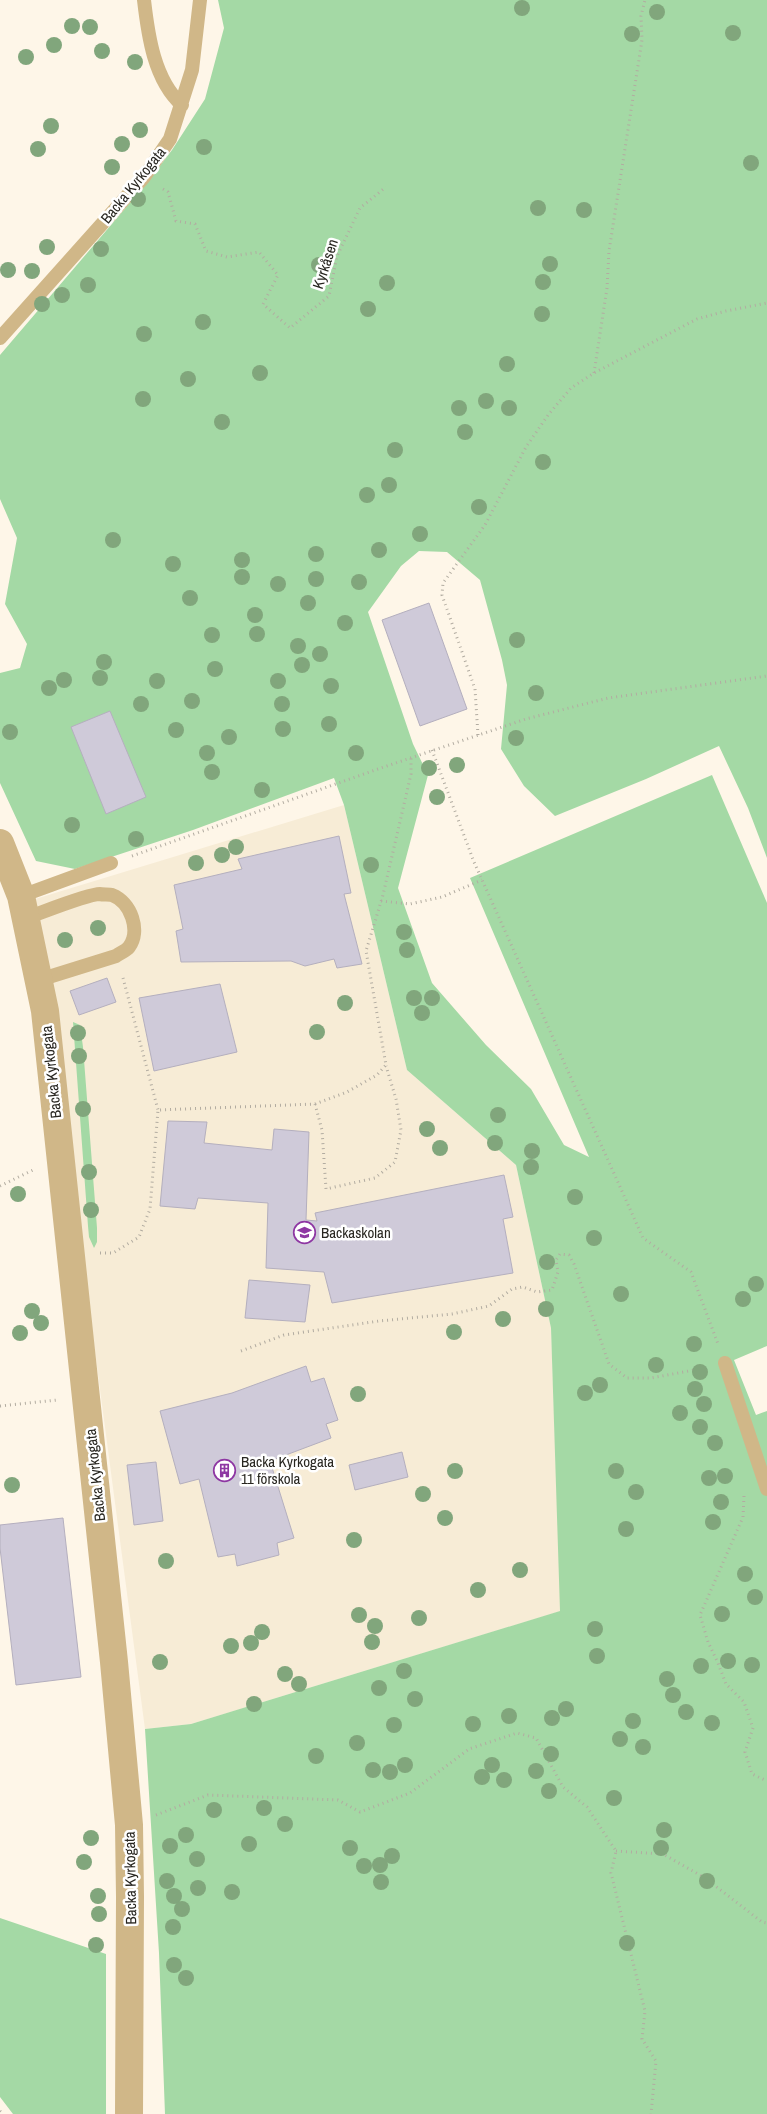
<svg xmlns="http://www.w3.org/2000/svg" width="767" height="2114" font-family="'Archivo Narrow',sans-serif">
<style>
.built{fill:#f7ecd6}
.green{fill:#a4d9a5}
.building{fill:#cfcad9;stroke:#b4afbe}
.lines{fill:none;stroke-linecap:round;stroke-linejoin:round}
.path{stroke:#b2aca1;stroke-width:3;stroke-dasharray:1 4;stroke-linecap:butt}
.lane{stroke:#d0b788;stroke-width:14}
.street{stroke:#d0b788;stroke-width:28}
.tree{fill:#81a67c}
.labels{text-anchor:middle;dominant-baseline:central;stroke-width:5;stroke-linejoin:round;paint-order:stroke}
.street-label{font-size:15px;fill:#282620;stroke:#fff}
.poi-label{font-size:15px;fill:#282620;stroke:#fff;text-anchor:start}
</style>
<rect width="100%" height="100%" fill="#fef6e8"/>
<path class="built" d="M344,805l63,265 109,95 35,163 10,283 -370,113 -46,5 -57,-430 -56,-399z"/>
<path class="green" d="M218,0h549v858l-19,-50 -29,-62 -73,33 -91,37 -31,-30 -23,-37 6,-64 -5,-25 -22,-80 -33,-28 -28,-1 -18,15 -33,46 45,132 15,31 -30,113 34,95 54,62 45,44 33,56 25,12 -119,-279 242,-103 55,128v443l-33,14 22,55 11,-4v703h-602l-6,-161 -14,-224 46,-5 369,-113 -9,-283 -35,-163 -109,-95 -63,-265 -10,-27 -141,52 -118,39 -39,-8 -36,-78v-110l20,-5 7,-24 -22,-40 12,-66 -17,-39v-144l146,-171 26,-34 33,-51 19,-71z
M73,1022l7,3 3,22 14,181v14l-3,6 -5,-11 -1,-11z
M0,1918l106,36v160h-93l-13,-17z"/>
<path class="building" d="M429,603l38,106 -47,17 -38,-106z
M110,711l36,86 -40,17 -35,-87z
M339,836l12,57 -7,1 18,70 -25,4 -3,-9 -29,7 -14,-5 -110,1 -5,-31 7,-2 -9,-44 68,-16 -4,-10z
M107,978l9,24 -37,13 -9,-24z
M220,984l17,68 -83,19 -15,-73z
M168,1121l39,1 -3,21 68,7 2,-21 35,3 -3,88 11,1 -2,-8 189,-38 9,42 -10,2 10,54 -181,30 -8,-31 -58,-4 2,-65 -70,-5 -3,11 -35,-3z
M249,1280l61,5 -5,37 -60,-4z
M306,1366l5,16 13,-4 14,42 -12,4 5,14 -61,23 24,77 -17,5 2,12 -42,11 -2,-12 -17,3 -19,-78 -19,5 -20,-73 72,-18z
M402,1452l6,25 -53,13 -6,-25z
M156,1462l7,59 -29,4 -7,-60z
M63,1518l18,159 -65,8 -16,-137v-23z"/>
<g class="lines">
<path class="path" d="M163,189l5,3 8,29 19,3 11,27 21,6 32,-5 19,23 -15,29 27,24 39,-32 8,-40 23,-48 26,-21
M594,373l13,-85 2,-37 33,-211 -1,-24 4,-16
M478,735l-3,-46 -33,-94 1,-12 42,-58 41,-78 22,-32 23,-27 23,-15 103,-54 29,-8 41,-8
M432,750l42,112 169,376 48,34 27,72
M132,856l246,-87 148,-50 82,-21 159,-22
M381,901l29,3 32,-7 40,-17
M123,978l35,132
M315,1104l7,26 4,59 49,-11 20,-16 6,-32 -5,-31 -10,-33
M0,1186l33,-16
M100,1253h13l26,-16 11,-28 8,-99 157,-6 32,-12 30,-17 9,-10 -20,-114 17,-56 28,-121v-17
M241,1351l43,-16 95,-14 73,-7 37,-8 23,-17 11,-2 14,5 15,-2 6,-18 -2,-12 4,-6 9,1 5,9 35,100 18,14h24l43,-8 10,1
M0,1406l57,-6
M744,1496l-1,21 -43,98 8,27 10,21 8,21 18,18 9,26 -8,24 7,22 15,7
M156,1815l52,-20 130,5 22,12 50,-19 59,-44 48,-16 19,5 27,49 24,20 29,44 -5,22 34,138 -3,28 14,22 -5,53
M616,1851l47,3 42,24 57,44 5,1
M0,2111l3,3"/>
<path class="lane" d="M144,0c4,35 10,80 38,105
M0,338l144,-161 26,-38 22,-69 8,-70
M21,896l90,-33
M26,918c15,-5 61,-24 74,-24 3,1 9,0 12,1 19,7 29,36 17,52 -3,4 -9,6 -13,9l-77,24
M725,1363l42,126"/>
<path class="street" d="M0,843l21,53 24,115 69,651 15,163 1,72 -1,217"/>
</g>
<g class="tree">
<circle cx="522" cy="8" r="8"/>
<circle cx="657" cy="12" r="8"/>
<circle cx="72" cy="26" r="8"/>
<circle cx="90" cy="27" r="8"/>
<circle cx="733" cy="33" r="8"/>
<circle cx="632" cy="34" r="8"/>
<circle cx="54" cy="45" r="8"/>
<circle cx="102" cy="51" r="8"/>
<circle cx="26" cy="57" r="8"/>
<circle cx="135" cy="62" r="8"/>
<circle cx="51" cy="126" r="8"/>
<circle cx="140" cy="130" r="8"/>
<circle cx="122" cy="144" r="8"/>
<circle cx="204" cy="147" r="8"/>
<circle cx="38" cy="149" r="8"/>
<circle cx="751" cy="163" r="8"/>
<circle cx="112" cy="167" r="8"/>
<circle cx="138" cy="199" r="8"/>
<circle cx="538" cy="208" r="8"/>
<circle cx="584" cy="210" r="8"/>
<circle cx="47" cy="247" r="8"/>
<circle cx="101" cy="249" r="8"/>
<circle cx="550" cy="264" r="8"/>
<circle cx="319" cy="265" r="8"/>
<circle cx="8" cy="270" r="8"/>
<circle cx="32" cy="271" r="8"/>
<circle cx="543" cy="282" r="8"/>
<circle cx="387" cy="283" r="8"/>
<circle cx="88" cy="285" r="8"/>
<circle cx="62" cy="295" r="8"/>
<circle cx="42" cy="304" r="8"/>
<circle cx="368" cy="309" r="8"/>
<circle cx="542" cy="314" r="8"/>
<circle cx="203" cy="322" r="8"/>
<circle cx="144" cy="334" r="8"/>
<circle cx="507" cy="364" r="8"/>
<circle cx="260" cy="373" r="8"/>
<circle cx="188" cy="379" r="8"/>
<circle cx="143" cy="399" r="8"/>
<circle cx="486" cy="401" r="8"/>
<circle cx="459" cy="408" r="8"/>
<circle cx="509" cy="408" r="8"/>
<circle cx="222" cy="422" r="8"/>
<circle cx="465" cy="432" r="8"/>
<circle cx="395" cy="450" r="8"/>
<circle cx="543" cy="462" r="8"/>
<circle cx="389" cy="485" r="8"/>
<circle cx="367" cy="495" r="8"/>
<circle cx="479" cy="507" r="8"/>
<circle cx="420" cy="534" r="8"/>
<circle cx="113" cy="540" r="8"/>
<circle cx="379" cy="550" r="8"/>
<circle cx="316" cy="554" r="8"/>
<circle cx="242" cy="560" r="8"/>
<circle cx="173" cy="564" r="8"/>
<circle cx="242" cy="577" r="8"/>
<circle cx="316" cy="579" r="8"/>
<circle cx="359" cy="582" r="8"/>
<circle cx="278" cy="584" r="8"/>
<circle cx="190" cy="598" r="8"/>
<circle cx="308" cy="603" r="8"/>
<circle cx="255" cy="615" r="8"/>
<circle cx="345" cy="623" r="8"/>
<circle cx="257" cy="634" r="8"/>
<circle cx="212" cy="635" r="8"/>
<circle cx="517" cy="640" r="8"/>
<circle cx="298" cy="646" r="8"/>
<circle cx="320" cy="654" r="8"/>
<circle cx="104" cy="662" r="8"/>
<circle cx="302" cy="665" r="8"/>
<circle cx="215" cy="669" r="8"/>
<circle cx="100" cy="678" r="8"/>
<circle cx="64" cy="680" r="8"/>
<circle cx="157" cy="681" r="8"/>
<circle cx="278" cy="681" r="8"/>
<circle cx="331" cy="686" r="8"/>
<circle cx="49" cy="688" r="8"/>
<circle cx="536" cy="693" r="8"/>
<circle cx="192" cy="701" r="8"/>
<circle cx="141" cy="704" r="8"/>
<circle cx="282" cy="704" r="8"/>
<circle cx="329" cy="724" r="8"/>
<circle cx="283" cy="729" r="8"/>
<circle cx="176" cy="730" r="8"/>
<circle cx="10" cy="732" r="8"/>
<circle cx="229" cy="737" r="8"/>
<circle cx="516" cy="738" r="8"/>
<circle cx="207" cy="753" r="8"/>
<circle cx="356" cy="753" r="8"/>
<circle cx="457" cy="765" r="8"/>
<circle cx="429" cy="768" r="8"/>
<circle cx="212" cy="772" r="8"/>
<circle cx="262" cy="790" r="8"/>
<circle cx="437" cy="797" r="8"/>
<circle cx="72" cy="825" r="8"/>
<circle cx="136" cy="839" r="8"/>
<circle cx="236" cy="847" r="8"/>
<circle cx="222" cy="855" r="8"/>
<circle cx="196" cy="863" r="8"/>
<circle cx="371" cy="865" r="8"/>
<circle cx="98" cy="928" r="8"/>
<circle cx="404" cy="932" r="8"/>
<circle cx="65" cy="940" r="8"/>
<circle cx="407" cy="950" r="8"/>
<circle cx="414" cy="998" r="8"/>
<circle cx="432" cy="998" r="8"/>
<circle cx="345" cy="1003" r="8"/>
<circle cx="422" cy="1013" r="8"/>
<circle cx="317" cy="1032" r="8"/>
<circle cx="78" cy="1033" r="8"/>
<circle cx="79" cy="1056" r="8"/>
<circle cx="83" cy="1109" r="8"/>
<circle cx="498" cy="1115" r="8"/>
<circle cx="427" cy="1129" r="8"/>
<circle cx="495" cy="1143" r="8"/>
<circle cx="440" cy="1148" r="8"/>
<circle cx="532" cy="1151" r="8"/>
<circle cx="531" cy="1167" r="8"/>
<circle cx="89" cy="1172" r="8"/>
<circle cx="18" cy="1194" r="8"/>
<circle cx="575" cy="1197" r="8"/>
<circle cx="91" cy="1210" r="8"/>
<circle cx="594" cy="1238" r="8"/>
<circle cx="547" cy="1262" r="8"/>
<circle cx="756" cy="1284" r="8"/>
<circle cx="621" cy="1294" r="8"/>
<circle cx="743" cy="1299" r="8"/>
<circle cx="546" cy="1309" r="8"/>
<circle cx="32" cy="1311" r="8"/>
<circle cx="503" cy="1319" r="8"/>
<circle cx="41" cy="1323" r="8"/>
<circle cx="454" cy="1332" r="8"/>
<circle cx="20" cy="1333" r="8"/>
<circle cx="694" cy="1344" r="8"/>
<circle cx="656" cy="1365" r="8"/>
<circle cx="700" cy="1372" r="8"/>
<circle cx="600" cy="1385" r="8"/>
<circle cx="695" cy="1389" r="8"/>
<circle cx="585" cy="1393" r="8"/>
<circle cx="358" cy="1394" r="8"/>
<circle cx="704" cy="1404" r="8"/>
<circle cx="680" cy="1413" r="8"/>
<circle cx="700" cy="1427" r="8"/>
<circle cx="715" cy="1443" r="8"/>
<circle cx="455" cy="1471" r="8"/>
<circle cx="616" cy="1471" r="8"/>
<circle cx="725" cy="1476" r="8"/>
<circle cx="709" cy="1478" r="8"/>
<circle cx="12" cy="1485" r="8"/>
<circle cx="636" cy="1492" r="8"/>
<circle cx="423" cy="1494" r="8"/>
<circle cx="721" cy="1502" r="8"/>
<circle cx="445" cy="1518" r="8"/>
<circle cx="713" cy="1522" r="8"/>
<circle cx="626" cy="1529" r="8"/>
<circle cx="354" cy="1540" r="8"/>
<circle cx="166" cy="1561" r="8"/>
<circle cx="520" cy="1570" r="8"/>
<circle cx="745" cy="1574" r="8"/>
<circle cx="478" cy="1590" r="8"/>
<circle cx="755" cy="1597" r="8"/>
<circle cx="722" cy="1614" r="8"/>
<circle cx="359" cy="1615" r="8"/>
<circle cx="419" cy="1618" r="8"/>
<circle cx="375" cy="1626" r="8"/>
<circle cx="595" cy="1629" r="8"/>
<circle cx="262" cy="1632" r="8"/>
<circle cx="372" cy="1642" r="8"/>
<circle cx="251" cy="1643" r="8"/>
<circle cx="231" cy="1646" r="8"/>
<circle cx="597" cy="1656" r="8"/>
<circle cx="728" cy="1661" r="8"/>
<circle cx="160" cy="1662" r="8"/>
<circle cx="752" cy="1665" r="8"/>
<circle cx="701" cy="1666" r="8"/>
<circle cx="404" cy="1671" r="8"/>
<circle cx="285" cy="1674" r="8"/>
<circle cx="667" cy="1679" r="8"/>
<circle cx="299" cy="1684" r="8"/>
<circle cx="379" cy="1688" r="8"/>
<circle cx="673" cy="1695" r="8"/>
<circle cx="415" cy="1699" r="8"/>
<circle cx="254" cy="1704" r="8"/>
<circle cx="566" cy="1709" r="8"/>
<circle cx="686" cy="1712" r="8"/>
<circle cx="509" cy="1716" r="8"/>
<circle cx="552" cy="1718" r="8"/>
<circle cx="633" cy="1721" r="8"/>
<circle cx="712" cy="1723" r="8"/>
<circle cx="473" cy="1724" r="8"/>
<circle cx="394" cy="1725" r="8"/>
<circle cx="620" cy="1739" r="8"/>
<circle cx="357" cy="1743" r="8"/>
<circle cx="643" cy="1747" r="8"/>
<circle cx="551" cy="1754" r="8"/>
<circle cx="316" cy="1756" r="8"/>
<circle cx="405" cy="1765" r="8"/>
<circle cx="492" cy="1765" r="8"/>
<circle cx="373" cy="1770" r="8"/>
<circle cx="536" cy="1771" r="8"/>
<circle cx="390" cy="1772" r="8"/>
<circle cx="482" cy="1777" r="8"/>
<circle cx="504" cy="1780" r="8"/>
<circle cx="549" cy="1791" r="8"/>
<circle cx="614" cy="1798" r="8"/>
<circle cx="264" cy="1808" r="8"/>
<circle cx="214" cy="1810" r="8"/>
<circle cx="285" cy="1824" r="8"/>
<circle cx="664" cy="1830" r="8"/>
<circle cx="186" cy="1835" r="8"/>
<circle cx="91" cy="1838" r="8"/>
<circle cx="249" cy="1844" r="8"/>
<circle cx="170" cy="1846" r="8"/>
<circle cx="350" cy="1848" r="8"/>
<circle cx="661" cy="1848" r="8"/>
<circle cx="392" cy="1856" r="8"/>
<circle cx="197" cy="1859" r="8"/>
<circle cx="84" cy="1862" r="8"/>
<circle cx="380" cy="1865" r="8"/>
<circle cx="364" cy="1866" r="8"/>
<circle cx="167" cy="1881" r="8"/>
<circle cx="707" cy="1881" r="8"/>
<circle cx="381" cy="1882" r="8"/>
<circle cx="198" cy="1888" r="8"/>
<circle cx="232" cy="1892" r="8"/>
<circle cx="98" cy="1896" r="8"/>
<circle cx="174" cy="1896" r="8"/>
<circle cx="182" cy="1909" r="8"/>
<circle cx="99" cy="1914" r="8"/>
<circle cx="173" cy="1927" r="8"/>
<circle cx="627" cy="1943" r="8"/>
<circle cx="96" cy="1945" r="8"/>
<circle cx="174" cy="1965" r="8"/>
<circle cx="186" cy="1978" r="8"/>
</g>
<defs>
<symbol id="school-ring" viewBox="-11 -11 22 22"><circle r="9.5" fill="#fff" stroke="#8e37a3" stroke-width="1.5"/><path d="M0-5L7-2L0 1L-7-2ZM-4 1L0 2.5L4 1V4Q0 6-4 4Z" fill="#8e37a3"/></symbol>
<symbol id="building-ring" viewBox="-11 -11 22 22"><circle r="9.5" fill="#fff" stroke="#8e37a3" stroke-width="1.5"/><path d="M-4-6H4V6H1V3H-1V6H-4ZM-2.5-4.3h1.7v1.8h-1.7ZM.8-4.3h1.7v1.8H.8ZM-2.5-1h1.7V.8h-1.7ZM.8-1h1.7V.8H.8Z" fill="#8e37a3"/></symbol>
</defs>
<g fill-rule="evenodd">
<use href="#school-ring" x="292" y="1220" width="25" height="25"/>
<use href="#building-ring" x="212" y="1458" width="25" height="25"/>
</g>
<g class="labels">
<g class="street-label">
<text transform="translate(133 185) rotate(-51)">Backa Kyrkogata</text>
<text transform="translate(325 264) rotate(-72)">Kyrkåsen</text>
<text transform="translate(51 1072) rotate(-96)">Backa Kyrkogata</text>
<text transform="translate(95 1475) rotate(-96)">Backa Kyrkogata</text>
<text transform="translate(130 1878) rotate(-91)">Backa Kyrkogata</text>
</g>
<g class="poi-label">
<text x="321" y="1232">Backaskolan</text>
<text x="241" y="1461">Backa Kyrkogata<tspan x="241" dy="17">11 förskola</tspan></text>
</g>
</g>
</svg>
